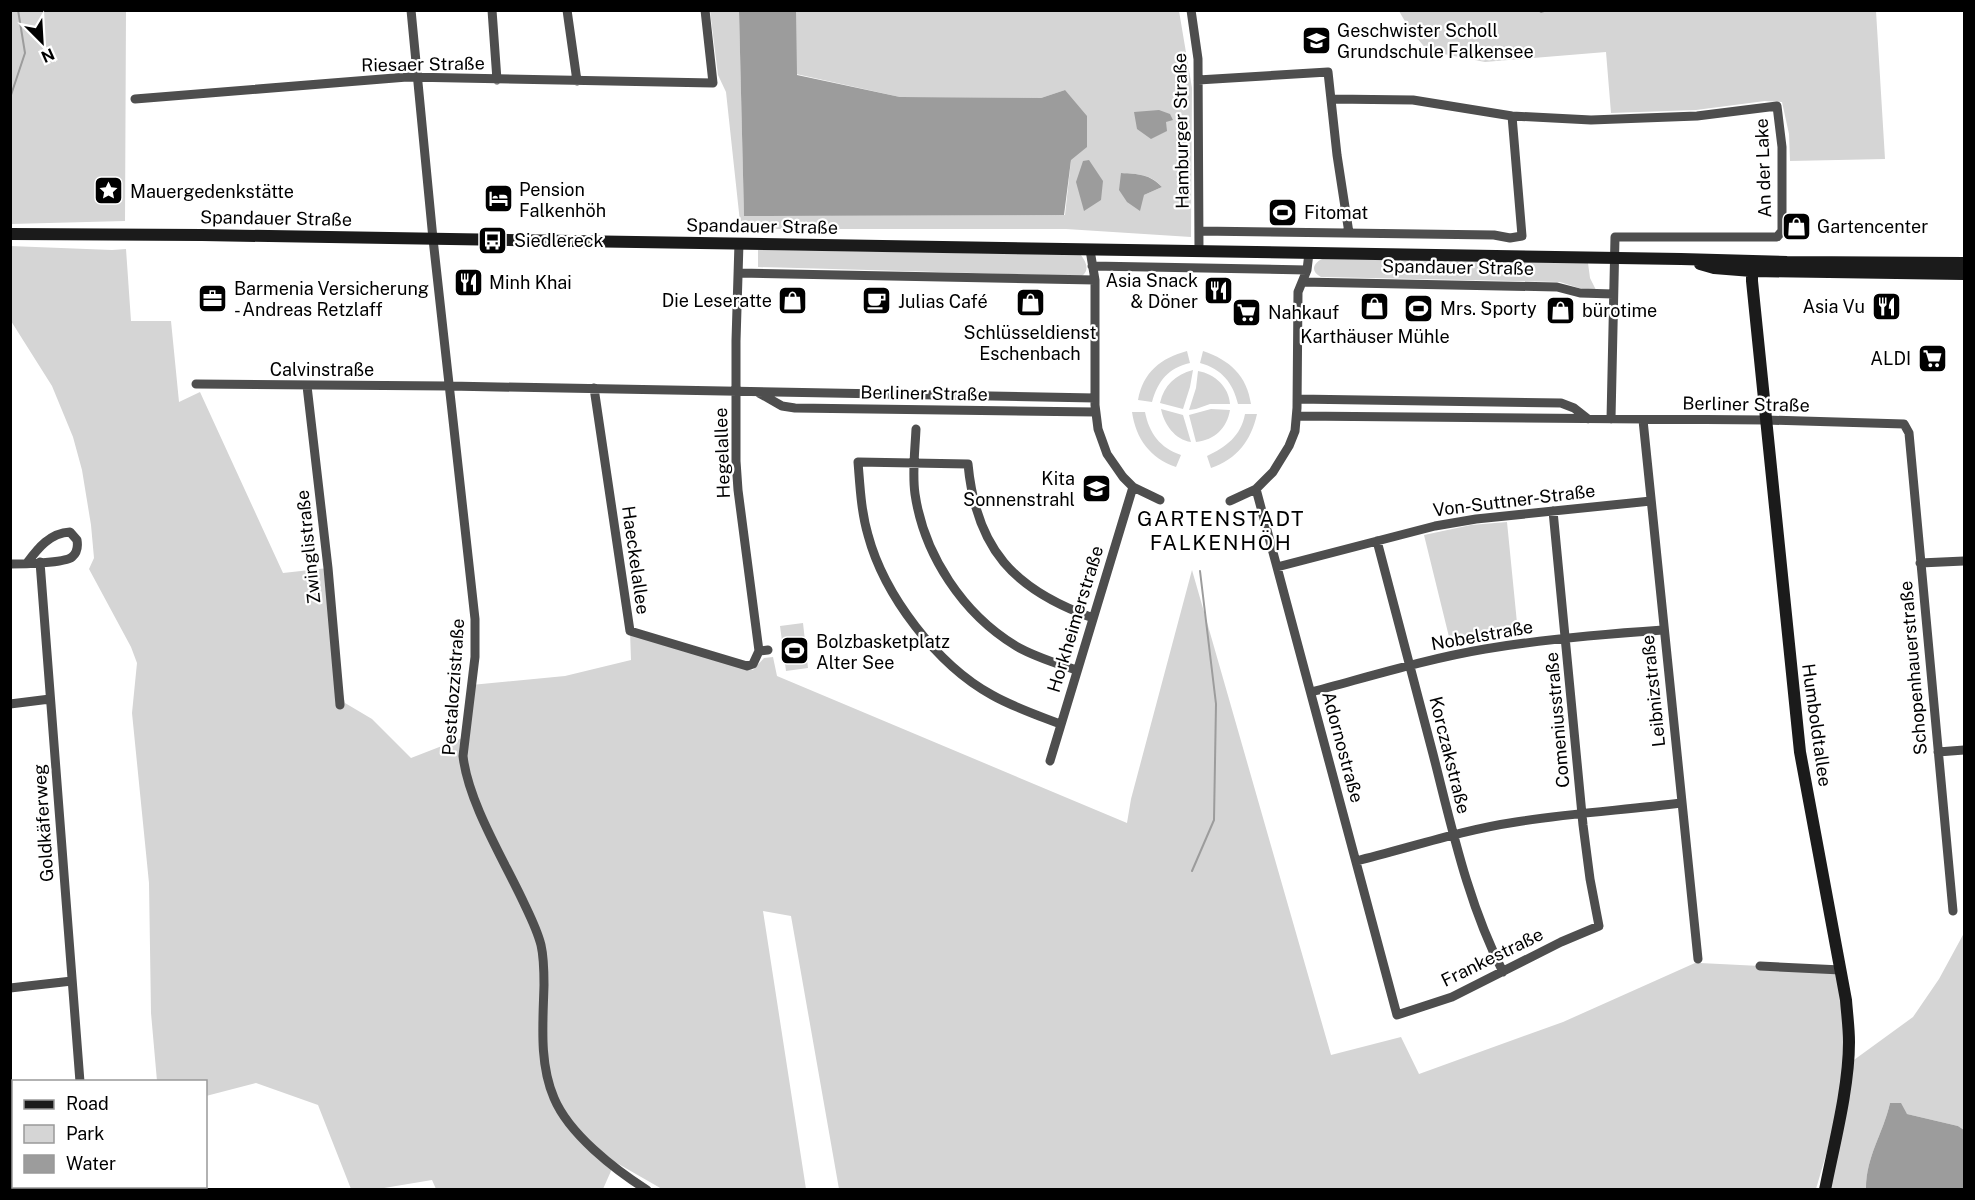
<svg xmlns="http://www.w3.org/2000/svg" width="1975" height="1200" font-family="'Public Sans',sans-serif">
<style>
.green{fill:#d5d5d5;fill-rule:evenodd}
.water{fill:#9c9c9c}
.lines{fill:none;stroke-linecap:round;stroke-linejoin:round}
.stream{stroke:#9c9c9c;stroke-width:2}
.street{stroke:#4e4e4e;stroke-width:9}
.secondary{stroke:#1b1b1b;stroke-width:12}
.labels{text-anchor:middle;dominant-baseline:central;stroke-width:4.5;stroke-linejoin:round;paint-order:stroke}
.poi-label{font-size:18px;fill:#000;stroke:#fff;text-anchor:start}
.street-label{font-size:18px;fill:#000;stroke:#fff}
.quarter-label{font-size:21px;letter-spacing:1.5px;fill:#000;stroke:#fff}
</style>
<rect width="100%" height="100%" fill="#fff"/>
<path class="green" d="M10,11h116l-1,210 -114,3z
M710,11h29l5,205 321,-1 6,-55 -6,-70 -24,8 -141,-1 -104,-23v-63h383l13,77 -1,149 -125,-8h-321l-5,-7 -14,-130 -8,-17zM1121,173c17,1 30,1 41,14l-18,8z
M1399,11h477l9,148 -95,2 -1,-27 -7,-32 -17,-1 -69,9 -85,3 -5,-61 -121,10 -57,-11 -18,-21z
M10,246l102,4 14,-1 5,72h40l8,81 21,-10 83,181 45,-5 9,99 8,36 27,16 39,39 54,-21 6,-52 94,-9 66,-16 -1,-29 123,39 11,-12 9,-1 4,19 350,147 4,-24 61,-229 139,485 70,-18 18,37 144,-52 132,-59h5l141,7 6,95 66,-48 26,-38 25,-46v197l-6,-4 -51,-12 -17,-11c-7,31 -24,53 -24,86h-41l16,-86 -25,86h-977l-48,-273 -28,-5 43,278h-144l-47,-27 -12,27h-167l-4,-9 -54,9h-27l-33,-84 -62,-22 -50,13v-14l-49,-1 -6,-68 -2,-130 -17,-170 5,-50 -6,-16 -42,-78 5,-11 -3,-33 -9,-55 -9,-33 -21,-51 -41,-65z
M758,250l323,5c5,7 9,15 1,21l-324,-9z
M1322,259l266,4 2,15 6,12 -14,-1 -22,-7 -239,-5c-10,-5 -9,-13 1,-18z
M1187,351l3,12c-22,5 -32,18 -38,39l-14,-2c5,-28 23,-42 49,-49z
M1203,351c27,9 44,25 48,53h-13c-5,-21 -16,-35 -38,-41z
M1193,370l-3,17 -7,22 -23,-6c4,-18 15,-28 33,-33z
M1198,371c17,3 31,16 32,33h-20l-14,5 -7,1 7,-22z
M1161,409l22,6 8,27c-16,-2 -27,-18 -30,-33z
M1211,409l19,1c-3,18 -15,30 -34,32l-7,-27z
M1132,412h13c4,21 15,36 36,43l-5,12c-26,-9 -40,-28 -44,-55z
M1245,414h12c-6,27 -20,45 -46,54l-4,-12c19,-9 34,-20 38,-42z
M1507,522l11,111 -34,4 -33,8 -27,-110 47,-10z
M803,623l5,45 -22,3 -6,-45z
M13,1110l1,76 10,1v2h-13l-1,-78z"/>
<path class="water" d="M739,11h57l1,64 103,22 141,1 24,-8 22,26v31l-16,13 -7,55 -320,1z
M1159,110l11,4 3,6 -7,2 1,9 -16,8 -14,-10 -3,-17z
M1089,160l14,21 -2,19 -17,11 -8,-29 7,-21z
M1121,173c17,1 29,1 41,14l-18,8 -4,16 -13,-9 -8,-12z
M1890,1103h11l6,11 51,12 6,4v59h-98c0,-33 17,-55 24,-86z"/>
<g class="lines">
<path class="stream" d="M1538,10l3,2 6,-2
M10,98l15,-45 -7,-43
M1192,871l22,-51 2,-116 -16,-133"/>
<path class="street" d="M411,10l22,229 42,380v38l-12,99c5,45 39,101 59,143 7,15 15,30 19,46 3,13 3,27 3,40 -1,38 -5,78 10,113 15,36 60,71 93,92
M492,10l5,70
M567,10l10,71
M1191,10l7,49 1,192
M1198,80l130,-8 9,83 12,78
M135,99l272,-22 306,6 -8,-73
M1332,99l81,1 99,16 79,4 106,-4 80,-10 5,41v84l-5,6h-162l-4,182
M1199,231l295,4 16,3 12,-2 -10,-120
M739,243l-3,98v120l2,29 21,161 9,-1
M1090,250l5,30v125l3,24 9,25 16,23 10,10 27,13
M1092,266l215,4
M739,273l356,7
M1302,282l255,5 23,6 33,1
M196,384l253,2 646,12
M307,386l21,182 12,137
M594,388l36,243 117,35 6,-2 6,-13
M759,393l23,13 13,2 300,4
M1297,399l264,4 13,5 14,11
M1297,416l469,4 138,4 5,9 44,478
M1643,420l55,539
M916,429c-1,22 -4,44 -1,65 9,61 48,120 101,152 19,11 40,17 60,24
M1256,489l141,526 55,-18 109,-55 38,-16 -9,-47 -7,-54 -30,-314
M1230,501l26,-12 17,-17 16,-26 6,-15 2,-23 1,-116 9,-22 2,-17
M1377,541c19,71 38,142 56,213 19,74 35,150 70,218
M40,562l40,520
M1920,563l44,-2
M10,564c12,0 55,-1 62,-7 6,-5 6,-11 5,-17l-7,-8c-20,1 -32,16 -43,31
M1277,567l158,-41 41,-7 175,-18
M1311,692c57,-15 115,-33 174,-43 59,-10 119,-15 178,-19
M10,704l40,-5
M1060,724c-23,-9 -47,-17 -68,-29 -55,-30 -108,-100 -124,-160 -7,-24 -8,-49 -10,-73l110,2c8,85 46,126 125,154
M1938,752l26,-2
M1050,761l83,-274
M1356,861c53,-13 106,-31 160,-39 55,-9 110,-12 165,-19
M1760,966l81,4
M10,988l62,-7"/>
<path class="secondary" d="M10,234l192,1 1479,24 106,3 177,1
M1752,262v19l48,471 46,248c1,14 3,28 3,42 0,46 -15,102 -24,148
M1700,264l14,4 38,3 212,3"/>
</g>
<defs>
<symbol id="school-square" viewBox="-11 -11 22 22"><rect x="-9" y="-9" width="18" height="18" rx="4" fill="#000" stroke="#fff"/><path d="M0-5L7-2L0 1L-7-2ZM-4 1L0 2.5L4 1V4Q0 6-4 4Z" fill="#fff"/></symbol>
<symbol id="sight-square" viewBox="-11 -11 22 22"><rect x="-9" y="-9" width="18" height="18" rx="4" fill="#000" stroke="#fff"/><path d="M0-6L1.8-2.2L6-1.7L2.9 1.2L3.7 5.4L0 3.3L-3.7 5.4L-2.9 1.2L-6-1.7L-1.8-2.2Z" fill="#fff"/></symbol>
<symbol id="hotel-square" viewBox="-11 -11 22 22"><rect x="-9" y="-9" width="18" height="18" rx="4" fill="#000" stroke="#fff"/><path d="M-6-4.5h1.5V1H6V5H4.5V3h-9V5H-6ZM-4 0a1.8 1.8 0 1 1 3.6 0ZM.5 0V-2.5h3Q6-2.5 6 0Z" fill="#fff"/></symbol>
<symbol id="stadium-square" viewBox="-11 -11 22 22"><rect x="-9" y="-9" width="18" height="18" rx="4" fill="#000" stroke="#fff"/><path d="M0-5a6.5 5 0 1 0 0 10a6.5 5 0 1 0 0-10ZM-3.5-1.8h7v3.6h-7Z" fill="#fff"/></symbol>
<symbol id="shop-square" viewBox="-11 -11 22 22"><rect x="-9" y="-9" width="18" height="18" rx="4" fill="#000" stroke="#fff"/><path d="M-5-2.5h2.3a2.7 3.5 0 0 1 5.4 0H5L5.5 6h-11ZM-1.5-2.5h3a1.5 2.3 0 0 0-3 0Z" fill="#fff"/></symbol>
<symbol id="bus-square" viewBox="-11 -11 22 22"><rect x="-9" y="-9" width="18" height="18" rx="4" fill="#000" stroke="#fff"/><path d="M-5-6H5V4H4V6H2V4H-2V6H-4V4H-5ZM-3.5-4V0h7V-4ZM-3.5 1.2v1.5H-2V1.2ZM2 1.2v1.5H3.5V1.2Z" fill="#fff"/></symbol>
<symbol id="restaurant-square" viewBox="-11 -11 22 22"><rect x="-9" y="-9" width="18" height="18" rx="4" fill="#000" stroke="#fff"/><path d="M-5-6h1v4h1v-4h1v4h1v-4h1v5L-1.5 .5V6h-2V.5L-5-1ZM5-6V6H3V1.5H1.5Q1.5-4 5-6Z" fill="#fff"/></symbol>
<symbol id="office-square" viewBox="-11 -11 22 22"><rect x="-9" y="-9" width="18" height="18" rx="4" fill="#000" stroke="#fff"/><path d="M-6-3h4V-5.5h4V-3h4V5H-6ZM-1-4.5V-3h2v-1.5ZM-6 0V1H6V0Z" fill="#fff"/></symbol>
<symbol id="cafe-square" viewBox="-11 -11 22 22"><rect x="-9" y="-9" width="18" height="18" rx="4" fill="#000" stroke="#fff"/><path d="M-5.5-4.5H6V0H3Q3 3.5 0 3.5H-2.5Q-5.5 3.5-5.5 0ZM3-3.2v2h1.7v-2ZM-6 4.5H4V6H-6Z" fill="#fff"/></symbol>
<symbol id="supermarket-square" viewBox="-11 -11 22 22"><rect x="-9" y="-9" width="18" height="18" rx="4" fill="#000" stroke="#fff"/><path d="M-6-5.5h2.5l.6 2H6L4.5 2H-2.5L-4.4-4H-6ZM-1.5 3.2a1.3 1.3 0 1 0 .1 0ZM3 3.2a1.3 1.3 0 1 0 .1 0Z" fill="#fff"/></symbol>
</defs>
<g fill-rule="evenodd">
<use href="#school-square" x="1300" y="24" width="33" height="33"/>
<use href="#sight-square" x="92" y="174" width="33" height="33"/>
<use href="#hotel-square" x="482" y="182" width="33" height="33"/>
<use href="#stadium-square" x="1266" y="196" width="33" height="33"/>
<use href="#shop-square" x="1780" y="210" width="33" height="33"/>
<use href="#bus-square" x="476" y="224" width="33" height="33"/>
<use href="#restaurant-square" x="452" y="266" width="33" height="33"/>
<use href="#restaurant-square" x="1202" y="274" width="33" height="33"/>
<use href="#office-square" x="196" y="282" width="33" height="33"/>
<use href="#shop-square" x="776" y="284" width="33" height="33"/>
<use href="#cafe-square" x="860" y="284" width="33" height="33"/>
<use href="#shop-square" x="1014" y="286" width="33" height="33"/>
<use href="#restaurant-square" x="1870" y="290" width="33" height="33"/>
<use href="#shop-square" x="1358" y="290" width="33" height="33"/>
<use href="#stadium-square" x="1402" y="292" width="33" height="33"/>
<use href="#shop-square" x="1544" y="294" width="33" height="33"/>
<use href="#supermarket-square" x="1230" y="296" width="33" height="33"/>
<use href="#supermarket-square" x="1916" y="342" width="33" height="33"/>
<use href="#school-square" x="1080" y="472" width="33" height="33"/>
<use href="#stadium-square" x="778" y="634" width="33" height="33"/>
</g>
<g class="labels">
<g class="poi-label">
<text x="1337" y="30">Geschwister Scholl<tspan x="1337" dy="21">Grundschule Falkensee</tspan></text>
<text x="519" y="189">Pension<tspan x="519" dy="21">Falkenhöh</tspan></text>
<text x="130" y="191">Mauergedenkstätte</text>
<text x="1304" y="212">Fitomat</text>
<text x="1817" y="226">Gartencenter</text>
<text x="514" y="240">Siedlereck</text>
<text x="1198" y="280" text-anchor="end">Asia Snack<tspan x="1198" dy="21">&amp; Döner</tspan></text>
<text x="489" y="282">Minh Khai</text>
<text x="234" y="288">Barmenia Versicherung<tspan x="234" dy="21">- Andreas Retzlaff</tspan></text>
<text x="772" y="300" text-anchor="end">Die Leseratte</text>
<text x="898" y="301">Julias Café</text>
<text x="1865" y="306" text-anchor="end">Asia Vu</text>
<text x="1440" y="308">Mrs. Sporty</text>
<text x="1582" y="310">bürotime</text>
<text x="1268" y="312">Nahkauf</text>
<text x="1030" y="332" text-anchor="middle">Schlüsseldienst<tspan x="1030" dy="21">Eschenbach</tspan></text>
<text x="1375" y="336" text-anchor="middle">Karthäuser Mühle</text>
<text x="1911" y="358" text-anchor="end">ALDI</text>
<text x="1075" y="478" text-anchor="end">Kita<tspan x="1075" dy="21">Sonnenstrahl</tspan></text>
<text x="816" y="641">Bolzbasketplatz<tspan x="816" dy="21">Alter See</tspan></text>
</g>
<g class="street-label">
<text transform="translate(423 64) rotate(-1)">Riesaer Straße</text>
<text transform="translate(1181 131) rotate(-91)">Hamburger Straße</text>
<text transform="translate(1763 168) rotate(-92)">An der Lake</text>
<text transform="translate(276 218) rotate(1)">Spandauer Straße</text>
<text transform="translate(762 226) rotate(1)">Spandauer Straße</text>
<text transform="translate(1458 267) rotate(1)">Spandauer Straße</text>
<text x="322" y="369">Calvinstraße</text>
<text transform="translate(924 393) rotate(1)">Berliner Straße</text>
<text transform="translate(1746 404) rotate(1)">Berliner Straße</text>
<text transform="translate(722 453) rotate(-92)">Hegelallee</text>
<text transform="translate(1514 500) rotate(-7)">Von-Suttner-Straße</text>
<text transform="translate(308 547) rotate(-96)">Zwinglistraße</text>
<text transform="translate(636 560) rotate(82)">Haeckelallee</text>
<text transform="translate(1075 619) rotate(-73)">Horkheimerstraße</text>
<text transform="translate(1482 635) rotate(-10)">Nobelstraße</text>
<text transform="translate(1913 668) rotate(-95)">Schopenhauerstraße</text>
<text transform="translate(453 687) rotate(-86)">Pestalozzistraße</text>
<text transform="translate(1653 691) rotate(-96)">Leibnizstraße</text>
<text transform="translate(1557 720) rotate(-95)">Comeniusstraße</text>
<text transform="translate(1817 725) rotate(82)">Humboldtallee</text>
<text transform="translate(1343 747) rotate(75)">Adornostraße</text>
<text transform="translate(1450 755) rotate(76)">Korczakstraße</text>
<text transform="translate(43 823) rotate(-94)">Goldkäferweg</text>
<text transform="translate(1492 957) rotate(-26)">Frankestraße</text>
</g>
<g class="quarter-label">
<text x="1221" y="518">GARTENSTADT<tspan x="1221" dy="24">FALKENHÖH</tspan></text>
</g>
</g>
<rect width="1975" height="1200" fill="none" stroke="#000000" stroke-width="24"/>
<rect x="12" y="1080" width="195" height="108" fill="#ffffff" stroke="#999999" stroke-width="1.5"/>
<rect x="24" y="1100" width="30" height="9" fill="#1b1b1b" stroke="#999999" stroke-width="1.5"/>
<text x="66" y="1110" font-size="18" fill="#000000">Road</text>
<rect x="24" y="1125" width="30" height="18" fill="#d5d5d5" stroke="#999999" stroke-width="1.5"/>
<text x="66" y="1140" font-size="18" fill="#000000">Park</text>
<rect x="24" y="1155" width="30" height="18" fill="#9c9c9c" stroke="#999999" stroke-width="1.5"/>
<text x="66" y="1170" font-size="18" fill="#000000">Water</text>
<g transform="translate(42 42) rotate(156)" stroke="#ffffff" stroke-width="4.5" paint-order="stroke">
<path d="M0-4.5L10 22L0 15L-10 22Z" fill="#000000"/>
<text y="-9" font-size="16" font-weight="bold" text-anchor="middle" fill="#000000">N</text>
</g>
</svg>
